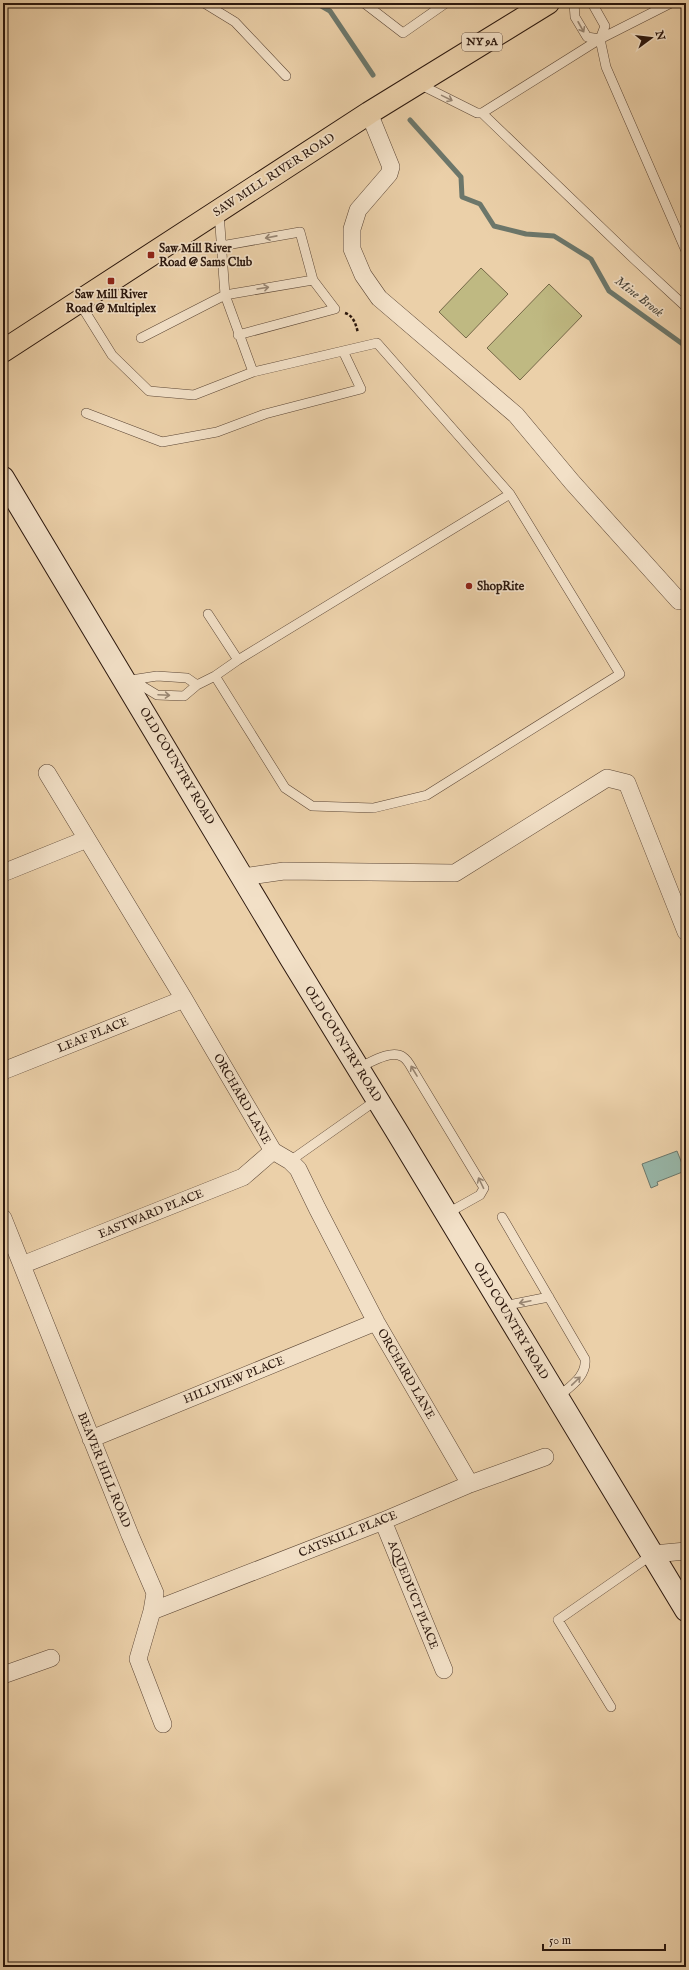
<svg xmlns="http://www.w3.org/2000/svg" width="689" height="1970" font-family="'IM FELL English',serif">
<style>
.green{fill:#bfb982;stroke:#756848}
.water{fill:#98b7a9;stroke:#6c776b}
.lines{fill:none;stroke-linecap:round;stroke-linejoin:round}
.stream{stroke:#6c776b;stroke-width:5}
.lane-casing{stroke:#5b4534;stroke-width:10}
.street-casing{stroke:#5b4534;stroke-width:18}
.secondary-casing{stroke:#2b170d;stroke-width:24}
.primary-casing{stroke:#2b170d;stroke-width:24}
.path{stroke:#2b170d;stroke-width:2.5;stroke-dasharray:3 2;stroke-linecap:butt}
.lane{stroke:#f2e0c7;stroke-width:9}
.street{stroke:#f2e0c7;stroke-width:17}
.secondary{stroke:#f2e0c7;stroke-width:22}
.primary{stroke:#ebd0a9;stroke-width:22}
.oneway{stroke:#988673}
.poi-dot{fill:#8f2418;stroke:#f2e0c7;stroke-width:1.5}
.labels{text-anchor:middle;dominant-baseline:central;stroke-width:3.5;stroke-linejoin:round;paint-order:stroke}
.shield{fill:#f2e0c7;stroke:#675345;stroke-width:1}
.shield-label{font-size:11px;font-weight:bold;fill:#2b170d}
.street-label{font-size:12px;fill:#2b170d;stroke:#f2e0c7}
.poi-label{font-size:12px;font-weight:bold;fill:#2b170d;stroke:#f2e0c7;text-anchor:start}
.water-label{font-size:13px;font-style:italic;fill:#4c473c;stroke:#f2e0c7}
</style>
<rect width="100%" height="100%" fill="#ebd0a9"/>
<filter id="stains"><feTurbulence type="fractalNoise" baseFrequency=".005" numOctaves="4"/><feColorMatrix values="0 0 0 0 .2 0 0 0 0 .09 0 0 0 0 .02 0 0 0 .5 -.17"/></filter>
<radialGradient id="worn" r=".72"><stop offset=".6" stop-color="#630" stop-opacity="0"/><stop offset="1" stop-color="#630" stop-opacity=".3"/></radialGradient>
<path class="green" d="M481,268l27,26 -42,44 -27,-26z
M549,284l33,32 -62,64 -33,-32z"/>
<path class="water" d="M677,1151l8,20 -28,11 1,3 -7,3 -9,-24z"/>
<g class="lines">
<path class="stream" d="M316,3l14,8 43,64
M410,120l51,57 1,20 18,7 14,22 32,8 28,2 37,23 18,32 75,54 2,5"/>
<defs>
<path id="lane" d="M204,3l31,19 51,54
M364,3l39,30 43,-30
M574,3l1,14 12,20 13,2
M592,3l13,23 -5,13 6,28 80,184
M419,84l58,29h5l118,-74 71,-36
M482,113l152,146 52,48
M219,212l6,83 28,77
M79,302l33,53 37,36 45,4 59,-23 124,-29 133,151 110,180 -193,121 -54,13 -61,-2 -27,-18 -70,-112 23,-16 272,-166
M238,335l97,-26 -22,-29
M141,338l84,-43 88,-15 -13,-48 -79,14
M86,413l76,29 55,-10 48,-18 96,-25 -18,-38
M208,614l30,46
M129,678l28,17 27,1 13,-11 18,-9
M131,680l26,-4 30,2 10,7
M358,1068c12,-5 33,-19 45,-11 5,3 8,10 11,15l70,116 -4,7 -34,19
M290,1161l88,-62
M502,1217l83,142c2,18 -16,28 -27,38
M503,1306l46,-9
M611,1707l-53,-87 95,-66"/>
<path id="street" d="M369,113l22,54 -2,7 -31,36 -6,19v20l11,26 16,23 137,117 56,67 107,119
M47,773l137,226 89,152 17,10 8,8 19,39 59,114 94,162
M3,873l84,-34
M243,877l41,-6 171,2 152,-95 20,5 59,149
M3,1071l181,-72
M3,1218l127,317 25,58 -3,18 -14,48 25,65
M22,1265l221,-88 30,-26
M91,1439l285,-117
M383,1521l61,149
M653,1554l33,-3
M152,1611l231,-90 87,-37 75,-27
M3,1675l48,-17"/>
<path id="secondary" d="M3,478l287,479 106,173 290,480"/>
<path id="primary" d="M3,351l366,-238 179,-110"/>
</defs>
<use href="#lane" class="lane-casing"/>
<use href="#street" class="street-casing"/>
<use href="#secondary" class="secondary-casing"/>
<use href="#primary" class="primary-casing"/>
<path class="path" d="M345,313c9,3 11,12 13,20"/>
<use href="#lane" class="lane"/>
<use href="#street" class="street"/>
<use href="#secondary" class="secondary"/>
<use href="#primary" class="primary"/>
</g>
<defs><path id="oneway-shaft" d="M-6 0H5M1.5-3L5.5 0L1.5 3" fill="none" stroke-width="1.6" stroke-linecap="round" stroke-linejoin="round"/></defs>
<g class="oneway">
<use href="#oneway-shaft" transform="translate(581 27) rotate(61)"/>
<use href="#oneway-shaft" transform="translate(447 98) rotate(26)"/>
<use href="#oneway-shaft" transform="translate(271 237) rotate(169)"/>
<use href="#oneway-shaft" transform="translate(263 288) rotate(-9)"/>
<use href="#oneway-shaft" transform="translate(164 695) rotate(3)"/>
<use href="#oneway-shaft" transform="translate(414 1071) rotate(-121)"/>
<use href="#oneway-shaft" transform="translate(481 1183) rotate(-116)"/>
<use href="#oneway-shaft" transform="translate(525 1302) rotate(168)"/>
<use href="#oneway-shaft" transform="translate(576 1381) rotate(-44)"/>
</g>
<g class="poi-dot">
<rect x="147" y="251" width="8" height="8" rx="2"/>
<rect x="107" y="277" width="8" height="8" rx="2"/>
<circle cx="469" cy="586" r="4"/>
</g>
<g class="labels">
<rect class="shield" x="462" y="33" width="40" height="18" rx="3"/>
<g class="shield-label">
<text x="482" y="42">NY 9A</text>
</g>
<g class="street-label">
<text transform="translate(274 175) rotate(-33)">SAW MILL RIVER ROAD</text>
<text transform="translate(177 766) rotate(59)">OLD COUNTRY ROAD</text>
<text transform="translate(93 1035) rotate(-22)">LEAF PLACE</text>
<text transform="translate(343 1044) rotate(58)">OLD COUNTRY ROAD</text>
<text transform="translate(242 1099) rotate(60)">ORCHARD LANE</text>
<text transform="translate(151 1214) rotate(-22)">EASTWARD PLACE</text>
<text transform="translate(511 1321) rotate(59)">OLD COUNTRY ROAD</text>
<text transform="translate(406 1374) rotate(60)">ORCHARD LANE</text>
<text transform="translate(234 1380) rotate(-22)">HILLVIEW PLACE</text>
<text transform="translate(104 1470) rotate(68)">BEAVER HILL ROAD</text>
<text transform="translate(348 1534) rotate(-22)">CATSKILL PLACE</text>
<text transform="translate(413 1595) rotate(68)">AQUEDUCT PLACE</text>
</g>
<g class="poi-label">
<text x="159" y="248">Saw Mill River<tspan x="159" dy="14">Road @ Sams Club</tspan></text>
<text x="111" y="294" text-anchor="middle">Saw Mill River<tspan x="111" dy="14">Road @ Multiplex</tspan></text>
<text x="477" y="586">ShopRite</text>
</g>
<g class="water-label">
<text transform="translate(639 297) rotate(38)">Mine Brook</text>
</g>
</g>
<rect width="689" height="1970" fill="none" stroke="#ebd0a9" stroke-width="16"/>
<rect x="4" y="4" width="681" height="1962" fill="none" stroke="#2b170d" stroke-width="2"/>
<rect x="8" y="8" width="673" height="1954" fill="none" stroke="#2b170d"/>
<g transform="translate(651 38) rotate(75)" stroke="#f2e0c7" stroke-width="3" paint-order="stroke">
<path d="M0-3L7 15L0 10L-7 15Z" fill="#2b170d"/>
<text y="-6" font-size="11" font-weight="bold" text-anchor="middle" fill="#2b170d">N</text>
</g>
<path d="M543 1944v6h122v-6" fill="none" stroke="#2b170d" stroke-width="2"/>
<text x="549" y="1944" font-size="12" fill="#2b170d" stroke="#f2e0c7" stroke-width="3" paint-order="stroke">50 m</text>
<rect width="100%" height="100%" filter="url(#stains)"/>
<rect width="100%" height="100%" fill="url(#worn)"/>
</svg>
